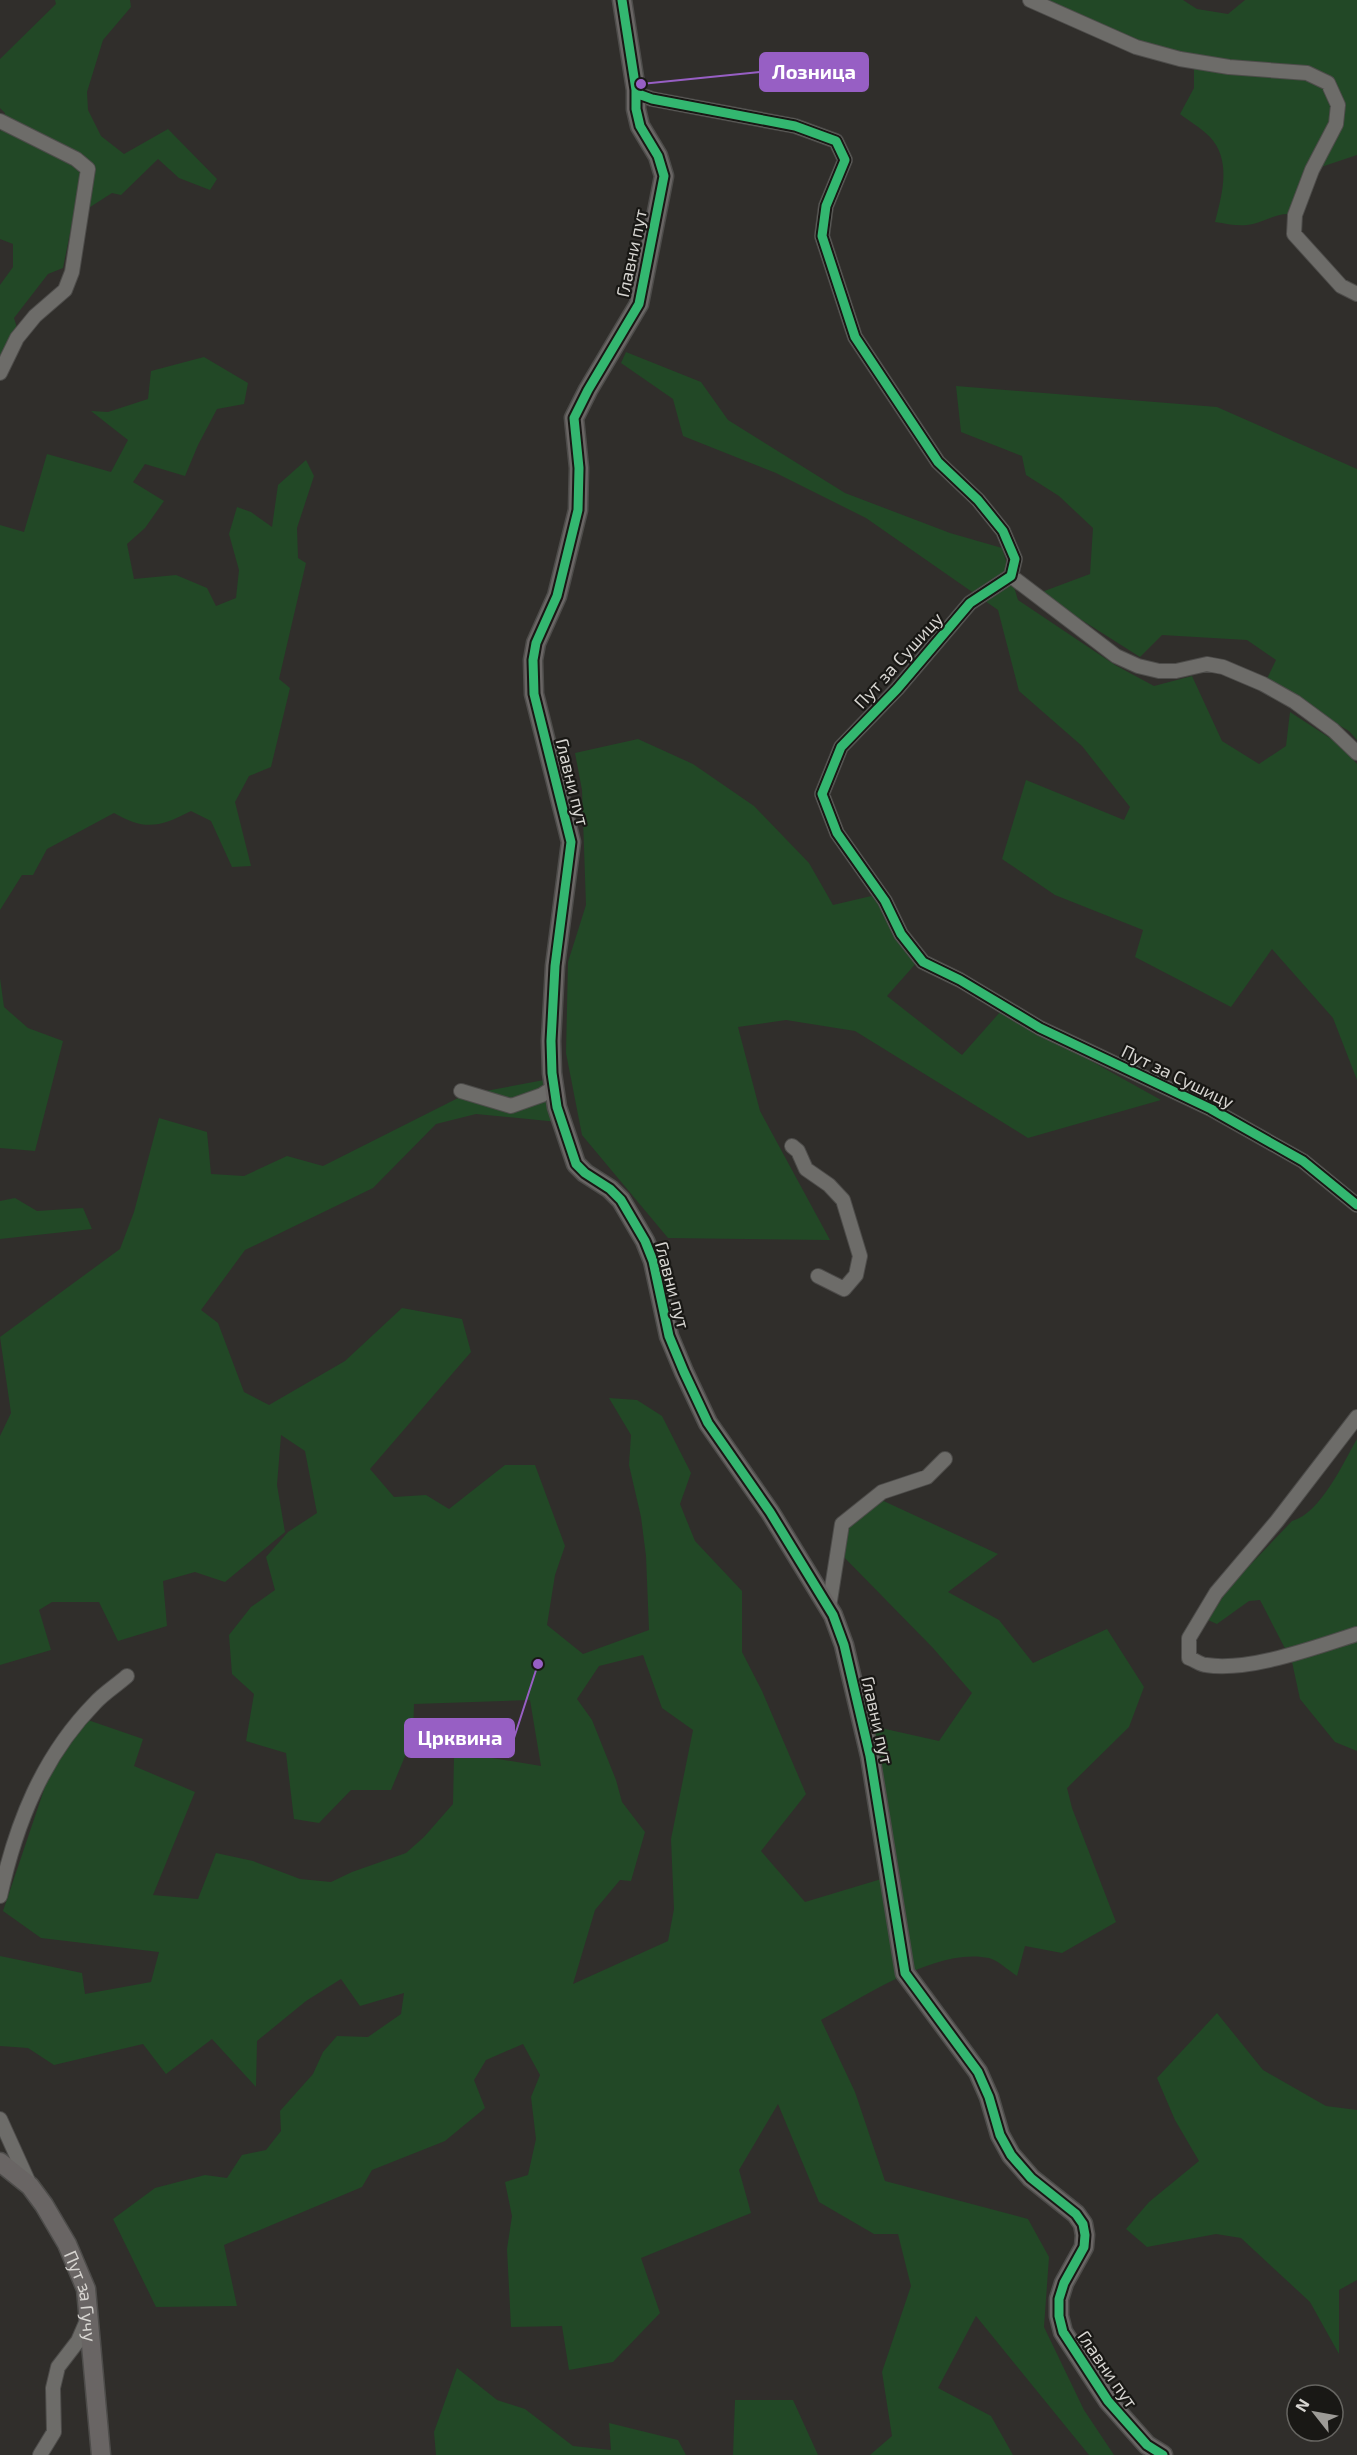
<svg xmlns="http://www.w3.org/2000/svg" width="1357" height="2455" font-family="'Exo 2',sans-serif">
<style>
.green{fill:#224826;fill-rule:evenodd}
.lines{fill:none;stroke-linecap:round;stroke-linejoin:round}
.street-casing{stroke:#4d4c4a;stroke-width:16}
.secondary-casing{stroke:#4d4c4a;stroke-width:21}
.street{stroke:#6d6c69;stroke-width:14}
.secondary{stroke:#696564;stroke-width:18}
.cycleway-casing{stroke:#191815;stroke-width:13}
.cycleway{stroke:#33b770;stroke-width:9}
.labels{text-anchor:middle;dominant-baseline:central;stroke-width:4.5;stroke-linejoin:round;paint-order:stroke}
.street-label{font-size:18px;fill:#d7d5d1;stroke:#191815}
.leader{fill:none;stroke:#975fc4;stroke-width:2}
.callout-dot{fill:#975fc4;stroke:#191815;stroke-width:2}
.callout{fill:#975fc4;stroke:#975fc4;stroke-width:2}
.callout-label{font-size:20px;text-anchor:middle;font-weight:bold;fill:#fff}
</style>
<rect width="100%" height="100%" fill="#302e2b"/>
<path class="green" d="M55,0h75l1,7 -28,33 -16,52 1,18 13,26 23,18 44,-25 49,50 -7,11 -31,-12 -21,-19 -37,36 -9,-2 -39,25 -10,50 -15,6 -34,44 3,10 -17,29v-72l13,-18v-23l-13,-5v-107l5,-19 -5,-5v-49l56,-55z
M1030,0h153l14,9 31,5 17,-14h112v155l-45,15 -17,45c-15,-4 -26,5 -42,9 -13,3 -25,0 -38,-2 7,-28 17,-61 -5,-85 -9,-9 -21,-16 -30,-23l14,-26v-26z
M626,352l75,30 27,38 117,73 105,40 52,15 16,52 97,65 39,21 38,-10 30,65 37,23 27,-18 4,-34 46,30 21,22v316l-24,-62 -61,-69 -41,58 -96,-50 8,-27 -88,-35 -53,-36 24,-79 98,40 6,-13 -48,-61 -63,-55 -21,-81 -132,-92 -90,-45 -93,-37 -10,-37 -52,-36z
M204,357l44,26 -4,21 -27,5 -19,36 -13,31 -40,-12 -12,18 31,19 -19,27 -18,16 7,35 42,-4 31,13 9,18 20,-8 3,-28 -10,-36 8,-27 14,5 21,15 6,-42 28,-25 8,16 -17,52 1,30 8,5 -27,116 11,9 -19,79 -22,9 -14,26 16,64 -19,1 -21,-46 -20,-10c-31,16 -46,20 -77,2l-67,36 -14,26h-11l-22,35v-385l24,7 23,-78 64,18 17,-32 -37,-29 17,1 40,-13 3,-28z
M956,386l261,21 140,62v271l-8,-9 -84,-48 11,-23 -29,-20 -85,-5 -22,22 -101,-64 51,-19 3,-46 -34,-32 -33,-21 -4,-19 -61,-24z
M638,739l55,25 61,42 55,57 24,42 51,-12 34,68 -31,35 75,59 39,-44 160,89 -133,38 -173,-107 -69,-11 -48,7 22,84 70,129 -162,-2 -86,-103 -16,-82 2,-91 18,-57 -4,-115 -7,-37z
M0,978l4,29 24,21 35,13 -28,110 -35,-3z
M544,1080l14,42 -82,-8 -40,10 -63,64 -128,62 -44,60 17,13 26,69 25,13 76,-44 57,-53 60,11 9,33 -101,117 24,28 32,-2 23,14 56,-44h30l30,81 -10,29 -8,50 36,29 66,-24 -3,-74 -5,-39 -12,-52 2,-30 -22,-37 28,2 25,16 29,57 -11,31 15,37 47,50v61l20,39 44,103 -45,57 44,51 83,-25 -25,-153 76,17 33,-48 -39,-45 -94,-96 3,-28 33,-27 123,57 -50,38 51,28 34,43 74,-34 37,58 -15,40 -62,61 5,20 44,114 -54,31 -37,-7 -8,30c-8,-5 -19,-16 -28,-18 -52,-11 -124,38 -168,62l34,72 30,89 143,38 21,38 -5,70 40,83 30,45h-25l-113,-139 -38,72 53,28 22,39h-143l22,-19 -10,-64 29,-86 -13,-52h-24l-55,-32 -41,-98 -39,66 12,43 -110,45 19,55 -47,49 -44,8 -7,-44 -51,1 -4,-78 5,-33 -7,-34 23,-7 8,-36 -5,-42 9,-22 -17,-31 -37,16 -12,20 11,28 -40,33 -73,29 -10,17 -138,58 13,61 -81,1 -43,-88 42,-31 50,-13 22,3 15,-23 24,-5 15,-19 -1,-20 33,-37 10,-22 14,-16 31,1 33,-23 3,-21 -44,13 -19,-27 -35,22 -49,40 -1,46 -44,-48 -46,35 -23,-30 -89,21 -26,-17 -28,-2v-90l82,17 3,21 66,-12 8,-30 -118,-14 -38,-27 50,-148 32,-44 58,20 -9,27 61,26 -42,103 45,4 18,-46 37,8 47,18 31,3 21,-10 54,-19 18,-16 29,-33 1,-48 38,2 49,8 -11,-66 -116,4 -1,33 -22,53h-40l-32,33 -25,-4 -8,-66 -40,-12 8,-47 -22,-20 -3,-39 22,-28 24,-17 -9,-33 22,-25 29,-19 -12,-62 -24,-16 -4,50 8,47 -60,50 -30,-10 -32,9 4,45 -49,15 -19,-39h-47l-13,8 12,40 -51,15v-229l11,-23 -11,-76 120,-88 14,-37 25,-94 48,14 4,42 33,2 43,-20 36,10 141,-71zM643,1655l19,53 31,22 -22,109 3,70 -6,32 -95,43 22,-74 25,-30 11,1 14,-49 -23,-30 -6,-22 -24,-60 -15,-21 22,-33z
M15,1198l22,13 46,-3 9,21 -92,10v-38z
M1357,1439v312l-22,-9 -35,-43 -8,-37 -32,-62 -11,1 -32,23 -9,-4 22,-34 62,-65c29,-8 51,-58 65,-82z
M1217,2013l46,57 63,36 31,4v170l-18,10v64l-29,-52 -69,-64 -25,-4 -69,13 -21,-18 23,-27 50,-41 -24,-41 -18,-42z
M457,2368l40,32 28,9 48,37 38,4 -2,-27 69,17 8,15h-250l-2,-23z
M735,2400h58l25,55h-85z"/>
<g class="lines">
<defs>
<path id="street" d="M1030,0l106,47 44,12 49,8 78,6 21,10 10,22 -2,19 -24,46 -17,45 -1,19 47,52 16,8
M636,90l5,5 11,4 143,27 41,15 9,19 -19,46 -4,30 33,101 83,125 40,38 25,31 12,28 -4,17 -41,27 -73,86 -56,58 -19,47 15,39 48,68 16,33 22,28 37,18 80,48 171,81 92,52 54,44
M0,121l76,38 12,10 -16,103 -7,18 -30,26 -18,22 -17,35
M1011,576l105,80 22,10 21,5h17l31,-7 16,3 40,17 32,18 38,28 24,23
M461,1091l50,15 31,-11 12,-8
M792,1146l6,5 8,18 23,16 14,15 17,56 -4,19 -12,14 -26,-13
M1357,1417l-80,104 -61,72 -27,45v20c6,2 12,7 17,7 43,7 110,-18 151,-31
M829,1607l13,-83 40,-32 45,-15 18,-18
M0,1896c16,-72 42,-139 95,-193 9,-10 22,-18 32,-27
M0,2119l29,64
M40,2455l14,-23 -1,-44 5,-21 20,-26 10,-23"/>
<g id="secondary">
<path d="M622,0l14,90v19l4,17 18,30 6,20 -25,128 -51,86 -14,28 5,50 -1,42 -21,86 -21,47 -3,17 1,34 37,148 -16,124 -4,75 1,32 5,34 19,57 9,9 25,16 11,11 24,41 8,20 16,75 15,36 24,51 62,89 63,103 11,30 26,111 35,217 73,99 11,25 11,38 11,20 20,23 45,36 7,10 2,11 -1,12 -20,36 -5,16v17l4,16 45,69 39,44 16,10"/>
<path id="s1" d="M0,2162l30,24 14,19 23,39 19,45 15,166"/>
</g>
</defs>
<use href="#street" class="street-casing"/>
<use href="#secondary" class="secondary-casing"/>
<use href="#street" class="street"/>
<use href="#secondary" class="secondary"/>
<defs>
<path id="cycleway" d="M622,0l14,90v19l4,17 18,30 6,20 -25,128 -51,86 -14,28 5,50 -1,42 -21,86 -21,47 -3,17 1,34 37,148 -16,124 -4,75 1,32 5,34 19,57 9,9 25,16 11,11 24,41 8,20 16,75 15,36 24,51 62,89 63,103 11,30 26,111 35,217 73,99 11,25 11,38 11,20 20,23 45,36 7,10 2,11 -1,12 -20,36 -5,16v17l4,16 45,69 39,44 16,10
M636,90l5,5 11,4 143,27 41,15 9,19 -19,46 -4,30 33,101 83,125 40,38 25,31 12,28 -4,17 -41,27 -73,86 -56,58 -19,47 15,39 48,68 16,33 22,28 37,18 80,48 171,81 92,52 54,44"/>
</defs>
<use href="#cycleway" class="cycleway-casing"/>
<use href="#cycleway" class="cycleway"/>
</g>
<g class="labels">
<g class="street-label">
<text transform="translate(631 253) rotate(-78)">Главни пут</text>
<text transform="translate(898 660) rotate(-48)">Пут за Сушицу</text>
<text transform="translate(573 782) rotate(76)">Главни пут</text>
<text transform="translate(1178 1076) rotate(26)">Пут за Сушицу</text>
<text transform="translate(673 1285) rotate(75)">Главни пут</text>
<text transform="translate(878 1720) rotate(77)">Главни пут</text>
<text stroke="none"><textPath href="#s1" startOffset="162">Пут за Гучу</textPath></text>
<text transform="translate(1108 2369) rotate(55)">Главни пут</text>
</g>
</g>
<path class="leader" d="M641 84L760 72M538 1664L514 1738"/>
<g class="callout-dot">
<circle cx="641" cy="84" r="6"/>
<circle cx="538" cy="1664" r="6"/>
</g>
<g class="callout">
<rect x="760" y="53" width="108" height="38" rx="6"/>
<rect x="405" y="1719" width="109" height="38" rx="6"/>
</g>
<g class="callout-label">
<text x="814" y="79">Лозница</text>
<text x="460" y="1745">Црквина</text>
</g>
<g transform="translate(1315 2413) rotate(301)"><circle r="28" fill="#191815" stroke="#656460" stroke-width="1.5"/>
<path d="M0-4.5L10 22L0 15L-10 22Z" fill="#9d9b97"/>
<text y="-9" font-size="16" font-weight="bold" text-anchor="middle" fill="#d7d5d1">N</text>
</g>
</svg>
